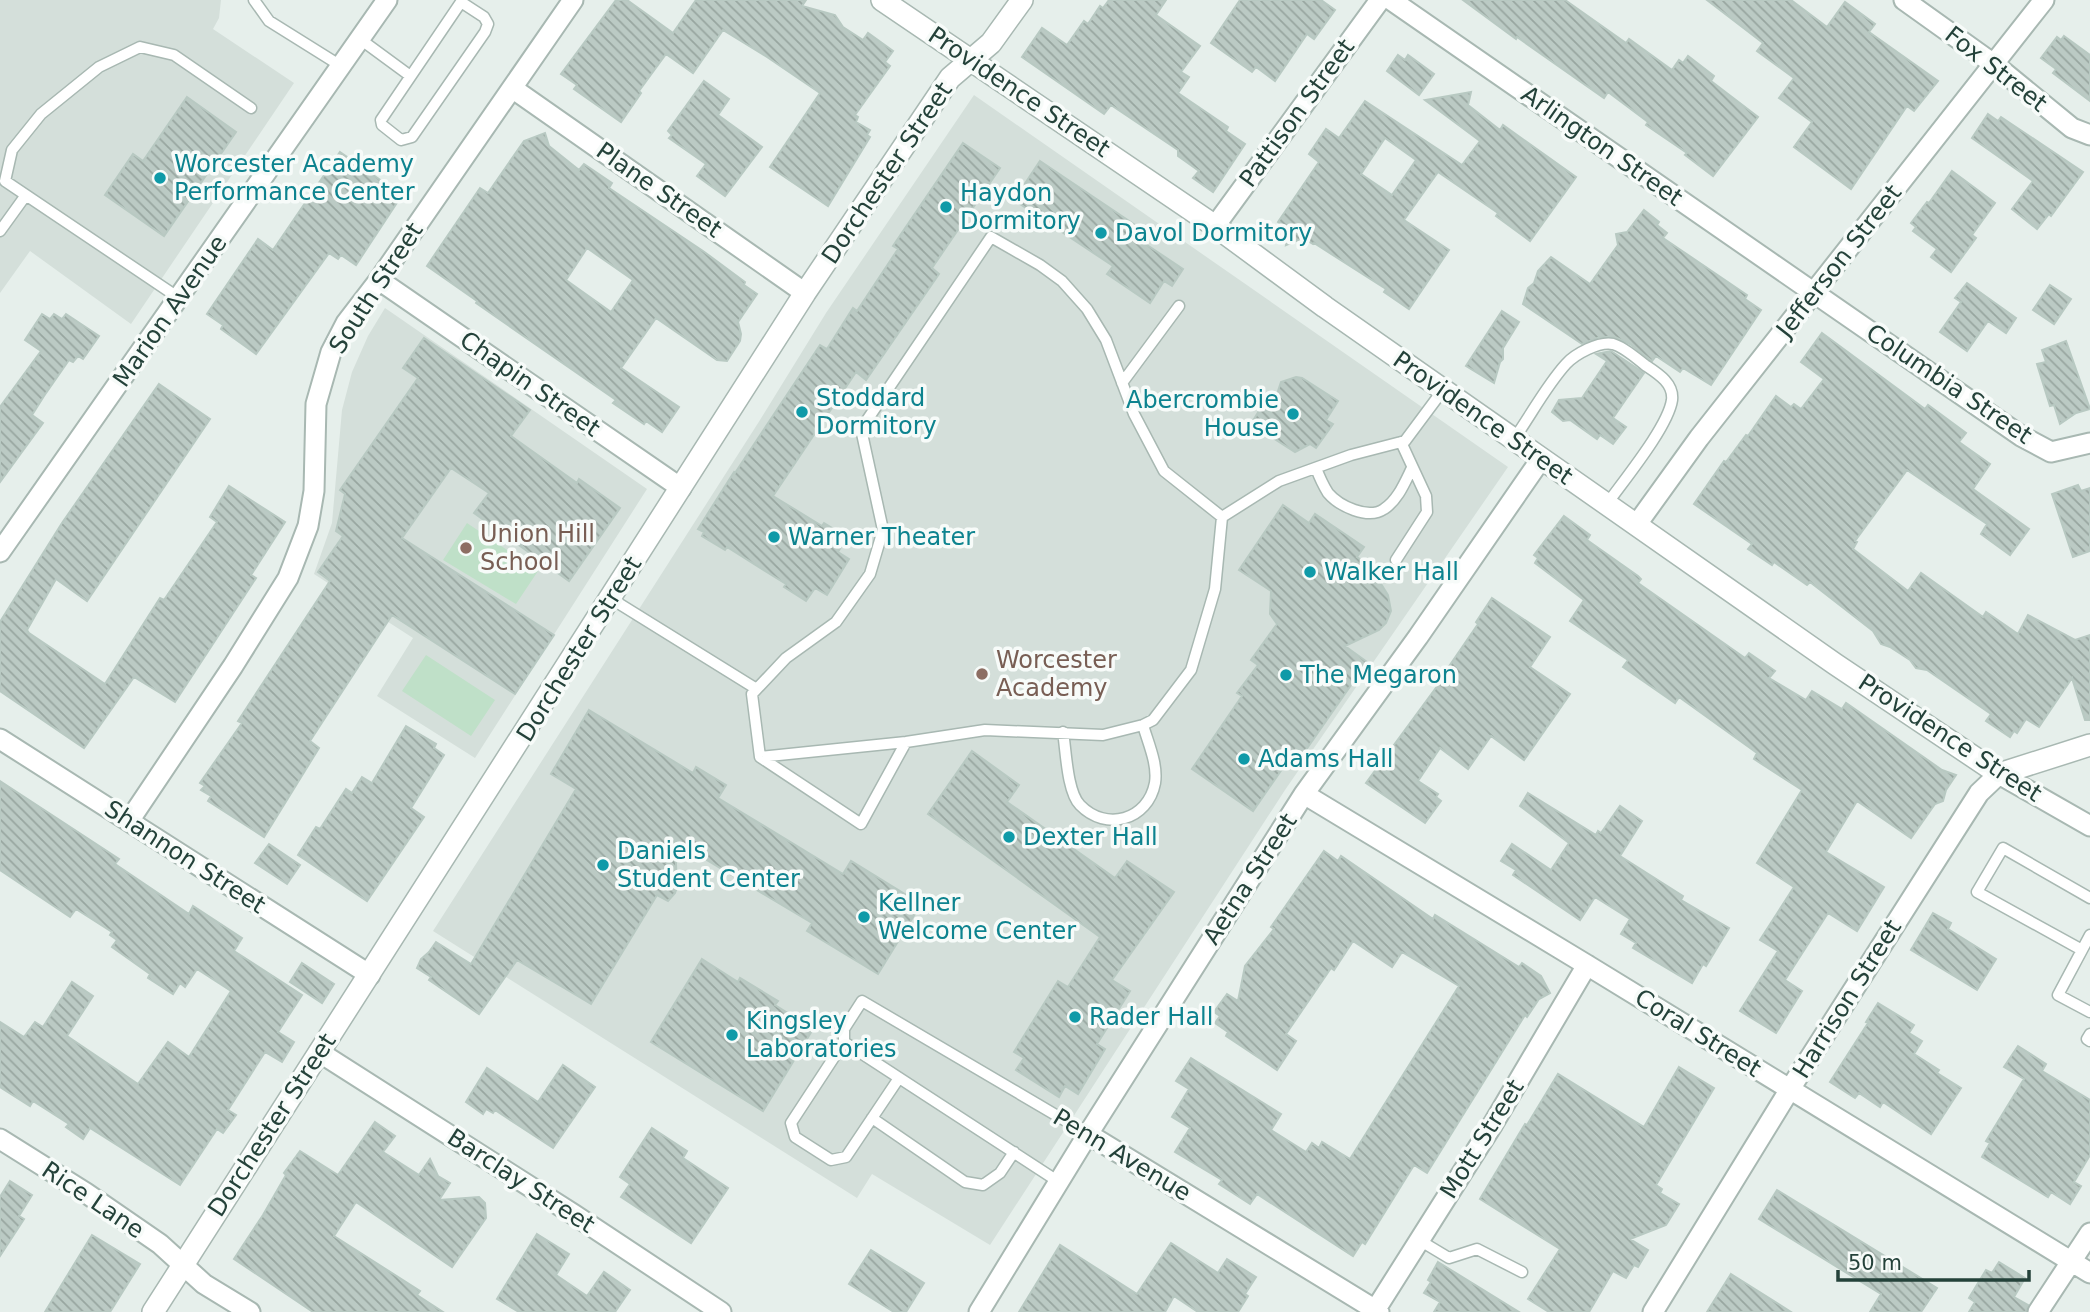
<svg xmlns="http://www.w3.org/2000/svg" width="2090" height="1312" font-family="'DejaVu Sans',sans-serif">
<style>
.built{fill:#d4dfda}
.park{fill:#bfe0c8}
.building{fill:url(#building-back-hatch);stroke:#b8c9c2;stroke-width:2;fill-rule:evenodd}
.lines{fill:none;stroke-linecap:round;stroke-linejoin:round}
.service-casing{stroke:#a8b8b2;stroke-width:13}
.minor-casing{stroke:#a8b8b2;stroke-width:23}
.tertiary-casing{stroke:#a8b8b2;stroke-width:24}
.service{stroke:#fff;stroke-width:10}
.minor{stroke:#fff;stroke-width:19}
.tertiary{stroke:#fff;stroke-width:21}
.culture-dot{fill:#0f9aa8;stroke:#f7fbf9;stroke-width:2.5}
.education-dot{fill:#8d6e63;stroke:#f7fbf9;stroke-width:2.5}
.labels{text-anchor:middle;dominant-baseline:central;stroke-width:7;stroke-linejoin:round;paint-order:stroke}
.street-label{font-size:24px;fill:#24423a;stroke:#f7fbf9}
.culture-label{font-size:24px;fill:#0d838f;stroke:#f7fbf9;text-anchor:start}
.education-label{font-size:24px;fill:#785e54;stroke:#f7fbf9;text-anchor:start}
</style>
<defs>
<pattern id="building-back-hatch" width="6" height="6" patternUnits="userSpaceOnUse" patternTransform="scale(1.75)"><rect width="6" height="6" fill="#bbcac4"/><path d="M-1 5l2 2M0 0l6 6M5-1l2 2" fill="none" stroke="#98a6a0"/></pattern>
</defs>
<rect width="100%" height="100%" fill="#e6efeb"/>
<path class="built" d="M0,0h221l-2,18 -6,11 81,54 -163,241 -101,-73 -30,42z
M974,95l534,372 -223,323 -295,455 -118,-71 -15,24 -424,-267 327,-511 66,-107z
M385,308l262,181 -172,269 -98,-62 36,-58 -99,-64 18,-51 10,-113 10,-38 16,-36z"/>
<path class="park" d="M467,523l71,48 -22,33 -73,-44z
M426,655l69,45 -24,36 -69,-45z"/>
<path class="building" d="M616,0h11l46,33 23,-33h110l-4,6 33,9 8,12 20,13 5,-7 25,18 -8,11 5,4 -35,49 3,2 -2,5 14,8 -3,5 3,2 -42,69 -58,-39 50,-74 -53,-36 -44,-27 -30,43 -27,-19 -27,37 2,2 -20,29 -47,-33 3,-4 -16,-11z
M1109,0h57l-10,15 44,31 -19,26 8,5 -11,16 50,34 -2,4 19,13 -32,48 -20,-14 6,-7 -21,-15v-6l-67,-45 -7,9 -82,-57 20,-29 25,17 17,-24 4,3 12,-18 3,2z
M1240,0h81l14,10 -21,29 -7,-5 -32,47 -19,-14 -4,5 -41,-29z
M1463,0h102l61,43 3,-4 43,31 7,-10 4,3 5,-7 26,20 -3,5 47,36 -45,59 -28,-21 2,-2 -41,-28 2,-3 -40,-30 -4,6 -87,-61 -1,2z
M1707,0h84l36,27 18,-25 30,22 -6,8 69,49 -24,30 -7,-5 -56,83 -57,-42 18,-25 -33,-24 15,-20 -37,-27 6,-8z
M2064,36l26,19v46l-37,-28 3,-4 -15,-11 16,-21 4,3z
M1398,55l7,5 3,-5 26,19 -15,21 -32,-24z
M704,81l25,18 -11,16 44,32 -37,49 -28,-20 9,-12 -37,-26 3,-3 -4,-4z
M1471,92l-3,13 32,25 3,-5 73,52 -46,64 -34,-25 2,-3 -60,-41 -34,48 45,30 -40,59 -25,-17 2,-3 -72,-46 -1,1 -10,-6 -17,7 3,-15 -11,-8 41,-60 -10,-8 17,-25 13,9 26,-37 97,64 18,-24 -55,-41zM1385,138l31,22 -24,35 -31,-21z
M187,97l49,35 -72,104 -59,-41 28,-41 10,7z
M1988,114l10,7 3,-4 82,55 -32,44 -2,-2 -12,15 -25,-20 21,-28 -61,-43z
M545,133l4,13 30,24 5,-6 28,19 -3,5 94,63 42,31 -1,3 13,9 -19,28 3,12 -1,7 -13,20 -10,-1 -61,-42 -35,50 58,39 -17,25 -16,-11 -2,3 -31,-21 3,-3 -140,-97 1,-2 -50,-35 53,-78 8,5 36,-52zM587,248l46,32 -22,32 -45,-32z
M963,143l37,25 -68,100 7,6 -73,106 -10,-8 -83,124 49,30 2,-3 23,14 -9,15 11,7 -22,36 -12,-7 -9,13 -22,-14 2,-3 -59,-37 -2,3 -23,-14 2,-4 -6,-3 36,-57 1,1 85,-128 7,4 26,-41 4,3 41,-62 -5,-3z
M340,152l62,43 -46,70 -15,-10 -3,4 -9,-6 -73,101 -35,-25 2,-4 -16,-11 51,-75 15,11z
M1040,161l101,68 -6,8 48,32 -11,17 -8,-5 -14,22 -43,-29 6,-8 -99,-66z
M1952,171l43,32 -23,32 4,3 -25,34 -20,-15 6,-8 -24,-18 3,-4 -5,-4 16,-21 2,1z
M1644,210l15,12 -2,3 10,8 -4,5 84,57 -2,4 16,11 -50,75 -28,-17 -3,4 -24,-16 -4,5 -22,-17 -15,-7h-15l-18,7 -59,-40 5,-16 6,-5 4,-12 13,-14 39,27 28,-39 -2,-11 11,-2z
M1967,283l49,35 -10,15 -18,-12 -21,30 -27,-19 21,-30 -6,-4z
M2050,285l21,14 -17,25 -21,-14z
M1502,311l17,11 -16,26v11l-3,3 -6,21 -28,-17z
M42,314l8,5 4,-5 8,5 4,-5 33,22 -16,23 -5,-3 -5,6 -4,-2 -25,36 -12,19 11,8 -43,59v-75l41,-56 -16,-11z
M1822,333l103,76 3,-4 38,28 -7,9 31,22 -17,25 56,40 -19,26 -29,-21 6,-10 -80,-54 -52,71 2,1 -4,7 55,42 13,-18 62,44 3,-5 32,22 10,-19 47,25 15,-5v85h-5l-13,-42 -33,49 -13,-8 -9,14 -3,-2 -4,6 -24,-16 5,-7 -64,-44 -11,-2 -6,-8 -20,-13 -9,-3 -8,-13 -63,-49 -3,3 -33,-23 -2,3 -24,-16 4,-5 -58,-40 30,-43 2,1 20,-27 2,1 28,-40 15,11 3,-3 7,5 23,-30 -23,-17z
M424,338l106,72 -19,26 66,47 2,-4 41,29 -51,73 -95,-68 15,-20 -38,-25 -49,70 152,97 -39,59 -123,-79 -82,126 9,7 -55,89 -56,-36 3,-5 -10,-6 4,-4 -5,-3 42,-60 -4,-2 92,-140 -12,-9 25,-36 -7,-5 9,-37 -5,-4 78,-112 -15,-10z
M2066,341l24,68 -14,4 -16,11 -6,-19 -4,1 -13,-42 9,-2 -4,-12z
M1611,351l33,22 -31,45 13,9 -13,17 -13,-9 -3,4 -27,-19 -7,1 -11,-9 7,-12 23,-2 25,-37 -11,-7z
M1296,377l6,1 36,23 -12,19 7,4 -17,24 -6,-4 -15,8 -44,-28 11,-18 9,6 10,-30z
M159,384l51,35 -123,182 -31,-22 -29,51 2,3 76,51 55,-86 4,2 53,-78 -7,-5 19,-31 56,36 -34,53 5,3 -81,124 -41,-25 -50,71 -84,-57v-69l62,-99z
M2078,485l3,6 9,-3v63l-17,6 -21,-63z
M1283,505l26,18 6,-9 49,33 -7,10 24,17 -3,5 10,16 3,16 -5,12 -7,7 -34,16 22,16 -64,92 -7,-5 -43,62 -61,-42 50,-73 -5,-3 21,-28 -7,-5 26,-36 -7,-10 1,-23 -32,-21z
M1564,516l26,19 -3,5 51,36 3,3 -3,4 107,75 4,-5 26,18 -6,7 37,22 6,-9 30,18 4,-6 96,67 14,5 -10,15 -3,11 -8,3 -24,34 -54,-37 -31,51 58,35 -27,44 -29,-18 -43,67 17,11 -26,42 -36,-22 38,-60 -18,-11 34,-53 -37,-24 45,-73 -48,-31 3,-6 -78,-56 -4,6 -52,-36 5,-7 -58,-39 14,-21 -49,-37 3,-5 -4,-3z
M1492,598l58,39 -20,30 40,27 -46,66 -33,-24 -23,33 -28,-21 -22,33 20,13 -2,3 5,4 -16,22 -59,-40 72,-98 -1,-1 41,-60 -2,-2z
M589,710l104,63 3,-6 30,18 -8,13 125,76 8,-13 70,43 -43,70 -71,-43 5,-8 -137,-82 2,46 -2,6 -7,8 -11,-6 -66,109 -74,-44 -38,54 -50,-34 2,-3 -14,-9 4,-9 8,-7 7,-10 35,22 105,-175 -25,-15z
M406,726l30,18 -2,4 10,7 -33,53 13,9 -57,84 -69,-46 18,-28 4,2 26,-40 6,4 10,-16 10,6z
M972,751l47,34 -12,17 108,76 12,-17 47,31 -62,88 18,11 -33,53 8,5 -27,45 -13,-8 -6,11 -43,-27 8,-12 -10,-6 44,-71 10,6 32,-50 -172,-123z
M0,781l119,78 -4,5 74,50 4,-8 49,32 -8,13 68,44 -24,37 16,10 -12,20 -17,-10 -37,58 8,5 -13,18 -6,-4 -37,56 -90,-57 -7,11 -17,-12 3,-3 -36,-23 -3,5 -30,-19v-65l24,15 11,-15 8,5 29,-45 21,14 -26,40 71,48 30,-42 21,15 42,-66 -34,-22 -12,18 -5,-4 -7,11 -25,-16 2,-4 -38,-27 5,-7 -7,-5 2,-3 -36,-23 -6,8 -70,-47z
M1528,793l68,42 2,-4 3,2 19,-27 22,15 -22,35 63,40 -2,4 48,28 -23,38 -3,-2 -11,19 -59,-35 3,-5 -15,-9 9,-15 -35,-22 -15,23 -67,-45 3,-5 -15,-9 11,-17 39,26 18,-27 -49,-37z
M269,844l31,21 -13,19 -32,-21z
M1324,851l14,10 3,-5 92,63 2,-4 84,52 3,-4 19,13 9,17 -11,6 -12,18 -2,-2 -98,158 -13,-8 -49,79 -3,-2 -9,14 -96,-62 -7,10 -31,-20 3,-4 -47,-28 15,-24 -18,-11 17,-28 -13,-8 15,-23 90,56 -10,16 35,22 6,-9 7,5 3,-6 28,17 109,-173 -57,-34 -10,15 -39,-26 -19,29 -3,-2 -45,66 10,7 -19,29 -51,-34 2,-4 -13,-9 5,-7 -6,-4 13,-18 11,7 7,-35 29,-37 -3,-2z
M1933,913l18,10 -3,6 48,30 -19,31 -66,-40z
M702,959l36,23 2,-4 38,23 -3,4 38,24 -50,82 -112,-69z
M302,963l32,21 -12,19 -32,-21z
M1878,1003l36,22 -5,8 13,8 -8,13 25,16 -2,3 24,15 -30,46 -48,-32 -3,5 -21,-14 -4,5 -25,-16 38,-59 -2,-1z
M2018,1046l28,18 -4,7 48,29v55l-16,27 7,4 -11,18 -19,-12 -3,5 -66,-40 8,-14 -4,-2 38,-62 -20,-12z
M563,1065l32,22 -42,61 -58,-38 -2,3 -7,-4 -3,5 -17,-12 21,-34 51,34z
M1679,1067l35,21 -58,97 6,4 -2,4 19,11 -13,21 -36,14 18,11 -10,17 -4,-2 -8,13 -13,-7 -24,41h-40l-21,-13 32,-50 -80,-50 45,-75 2,1 31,-51 86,53z
M375,1122l20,14 -12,16 36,23 11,-16 8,17 12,7 -11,17 40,-3 6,6 1,15 -34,49 -96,-65 -22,34 86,55 -3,4 26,17h-130l-79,-53 29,-44 23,-40 -2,-2 16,-22 38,24z
M652,1128l35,23 -4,7 45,30 -37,55 -70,-46 9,-13 -10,-7z
M10,1181l22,14 -13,21 5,3 -24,37v-59z
M1777,1190l160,98 -16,24h-51l11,-18 -122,-75z
M537,1234l32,20 -13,21 31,21 17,-24 26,18 -15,22h-96l-22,-13z
M92,1235l48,29 -30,48h-65z
M1171,1243l47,30 9,-14 29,18 -11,17 3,2 -10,16h-40l-24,-16 -9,16h-146l41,-67 77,49z
M871,1250l53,33 -18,29h-12l-45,-28z
M1438,1262l81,50h-85l6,-10 -16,-9 7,-11 -3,-2z
M1999,1262l26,16 -11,19 14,8 -2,7h-57l6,-10 -6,-4 17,-28 6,3z
M1731,1274l60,38h-84z"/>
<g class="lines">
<defs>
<path id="service" d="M254,0l15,21 72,45
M461,2l23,15 4,7 -3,8 -73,105 -11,3 -19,-15 -1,-5z
M360,39l49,36
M0,231l26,-36
M179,298l-174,-117 7,-31 29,-36 58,-47 41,-20 34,8 77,53
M1122,383l57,-77
M1514,439c17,-24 32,-53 52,-75 9,-10 33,-23 47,-20 11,3 23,14 32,21 12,8 29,18 27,35 -4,27 -48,80 -65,104
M1316,468c3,8 7,17 12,25 11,13 40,27 56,16 14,-9 21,-27 28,-41
M1222,517l-7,72 -24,81 -38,50 -10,5 -40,10 -118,-5 -79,12 -146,15 -8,-63 34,-36 50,-36 34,-48 13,-44 -22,-101 130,-192 49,28 22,16 25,28 19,31 28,74 30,57 58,46 57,-36 72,-26 54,-14 38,-51
M1396,560l31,-48 -1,-16 -25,-54
M610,598l145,90
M1063,732c3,18 4,60 17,73 26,27 68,15 75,-22 3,-19 -7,-40 -12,-58
M760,757l101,67 45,-82
M2090,935l-32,60 32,17
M2082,950l-105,-58 26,-44 87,50
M2090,1034l-3,5 3,2
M844,1042l-53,81 4,14 36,23 15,-3 53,-79
M872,1118l93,64 18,3 17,-12 14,-21
M1059,1182l-215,-140v-13l18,-28 226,133
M1419,1240l30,18 28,-9 45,23"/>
<path id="minor" d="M1391,0l630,436 30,16 39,-9
M1904,0l91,65 77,63 18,7
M512,88l293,205
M1215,226l165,-226
M379,280l302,208
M1637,524l62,-86 345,-438
M0,552l387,-552
M0,739l370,236
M1304,794l283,171 503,308
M129,821l104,-155 55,-88 20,-52 6,-35 2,-87 15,-52 15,-29 33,-43 194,-280
M319,1052l254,162 148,98
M1088,1134l291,178
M0,1139l86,54 74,51 44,40 46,28
M979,1312l109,-178 216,-340 114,-157 123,-178
M1374,1312l119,-188 94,-159
M1653,1312l137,-223 189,-296 20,-19 91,52
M2038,1312l52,-79"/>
<path id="tertiary" d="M882,0l333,226 110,81 510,357 164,110 91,-29
M153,1312l652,-1019 145,-215 41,-35 31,-43"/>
</defs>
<use href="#service" class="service-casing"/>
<use href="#minor" class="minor-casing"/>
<use href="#tertiary" class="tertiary-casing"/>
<use href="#service" class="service"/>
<use href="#minor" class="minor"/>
<use href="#tertiary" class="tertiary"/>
</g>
<g class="culture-dot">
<circle cx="160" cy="178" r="7"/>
<circle cx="946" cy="207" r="7"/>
<circle cx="1101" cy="233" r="7"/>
<circle cx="802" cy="412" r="7"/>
<circle cx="1293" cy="414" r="7"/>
<circle cx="774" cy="537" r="7"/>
<circle cx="1310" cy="572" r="7"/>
<circle cx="1286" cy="675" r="7"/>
<circle cx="1244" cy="759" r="7"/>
<circle cx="1009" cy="837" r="7"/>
<circle cx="603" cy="865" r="7"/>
<circle cx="864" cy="917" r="7"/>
<circle cx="1075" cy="1017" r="7"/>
<circle cx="732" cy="1035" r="7"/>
</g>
<g class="education-dot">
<circle cx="466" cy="548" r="7"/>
<circle cx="982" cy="674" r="7"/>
</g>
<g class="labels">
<g class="street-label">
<text transform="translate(1996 69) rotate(38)">Fox Street</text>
<text transform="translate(1019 92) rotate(34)">Providence Street</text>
<text transform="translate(1297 113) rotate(-54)">Pattison Street</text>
<text transform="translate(1602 146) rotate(35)">Arlington Street</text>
<text transform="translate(887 173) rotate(-56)">Dorchester Street</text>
<text transform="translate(659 190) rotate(35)">Plane Street</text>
<text transform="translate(1839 261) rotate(-52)">Jefferson Street</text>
<text transform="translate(376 288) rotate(-57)">South Street</text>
<text transform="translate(170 311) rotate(-55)">Marion Avenue</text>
<text transform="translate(530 384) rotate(35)">Chapin Street</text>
<text transform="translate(1949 384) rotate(34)">Columbia Street</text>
<text transform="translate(1483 418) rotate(35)">Providence Street</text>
<text transform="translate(579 649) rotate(-58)">Dorchester Street</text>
<text transform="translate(1950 738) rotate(33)">Providence Street</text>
<text transform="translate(185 857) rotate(33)">Shannon Street</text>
<text transform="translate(1250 879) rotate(-57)">Aetna Street</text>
<text transform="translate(1847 999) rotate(-58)">Harrison Street</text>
<text transform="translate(1698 1033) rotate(32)">Coral Street</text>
<text transform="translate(272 1125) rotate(-57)">Dorchester Street</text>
<text transform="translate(1482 1139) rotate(-58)">Mott Street</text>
<text transform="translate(1122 1155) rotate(31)">Penn Avenue</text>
<text transform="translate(521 1181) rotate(33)">Barclay Street</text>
<text transform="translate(93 1200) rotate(34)">Rice Lane</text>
</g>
<g class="culture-label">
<text x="174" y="164">Worcester Academy<tspan x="174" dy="28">Performance Center</tspan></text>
<text x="960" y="193">Haydon<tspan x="960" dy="28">Dormitory</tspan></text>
<text x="1115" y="233">Davol Dormitory</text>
<text x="816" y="398">Stoddard<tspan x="816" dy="28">Dormitory</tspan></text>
<text x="1279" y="400" text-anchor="end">Abercrombie<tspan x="1279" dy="28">House</tspan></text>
<text x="788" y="537">Warner Theater</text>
<text x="1324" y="572">Walker Hall</text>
<text x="1300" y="675">The Megaron</text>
<text x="1258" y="759">Adams Hall</text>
<text x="1023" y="837">Dexter Hall</text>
<text x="617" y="851">Daniels<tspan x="617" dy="28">Student Center</tspan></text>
<text x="878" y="903">Kellner<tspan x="878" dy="28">Welcome Center</tspan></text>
<text x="1089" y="1017">Rader Hall</text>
<text x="746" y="1021">Kingsley<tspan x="746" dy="28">Laboratories</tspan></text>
</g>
<g class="education-label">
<text x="480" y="534">Union Hill<tspan x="480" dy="28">School</tspan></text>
<text x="996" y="660">Worcester<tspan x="996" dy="28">Academy</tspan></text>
</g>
</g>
<path d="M1838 1270v10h191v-10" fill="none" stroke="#24423a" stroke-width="3.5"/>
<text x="1848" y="1270" font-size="21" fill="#24423a" stroke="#f7fbf9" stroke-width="5" paint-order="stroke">50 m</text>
</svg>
